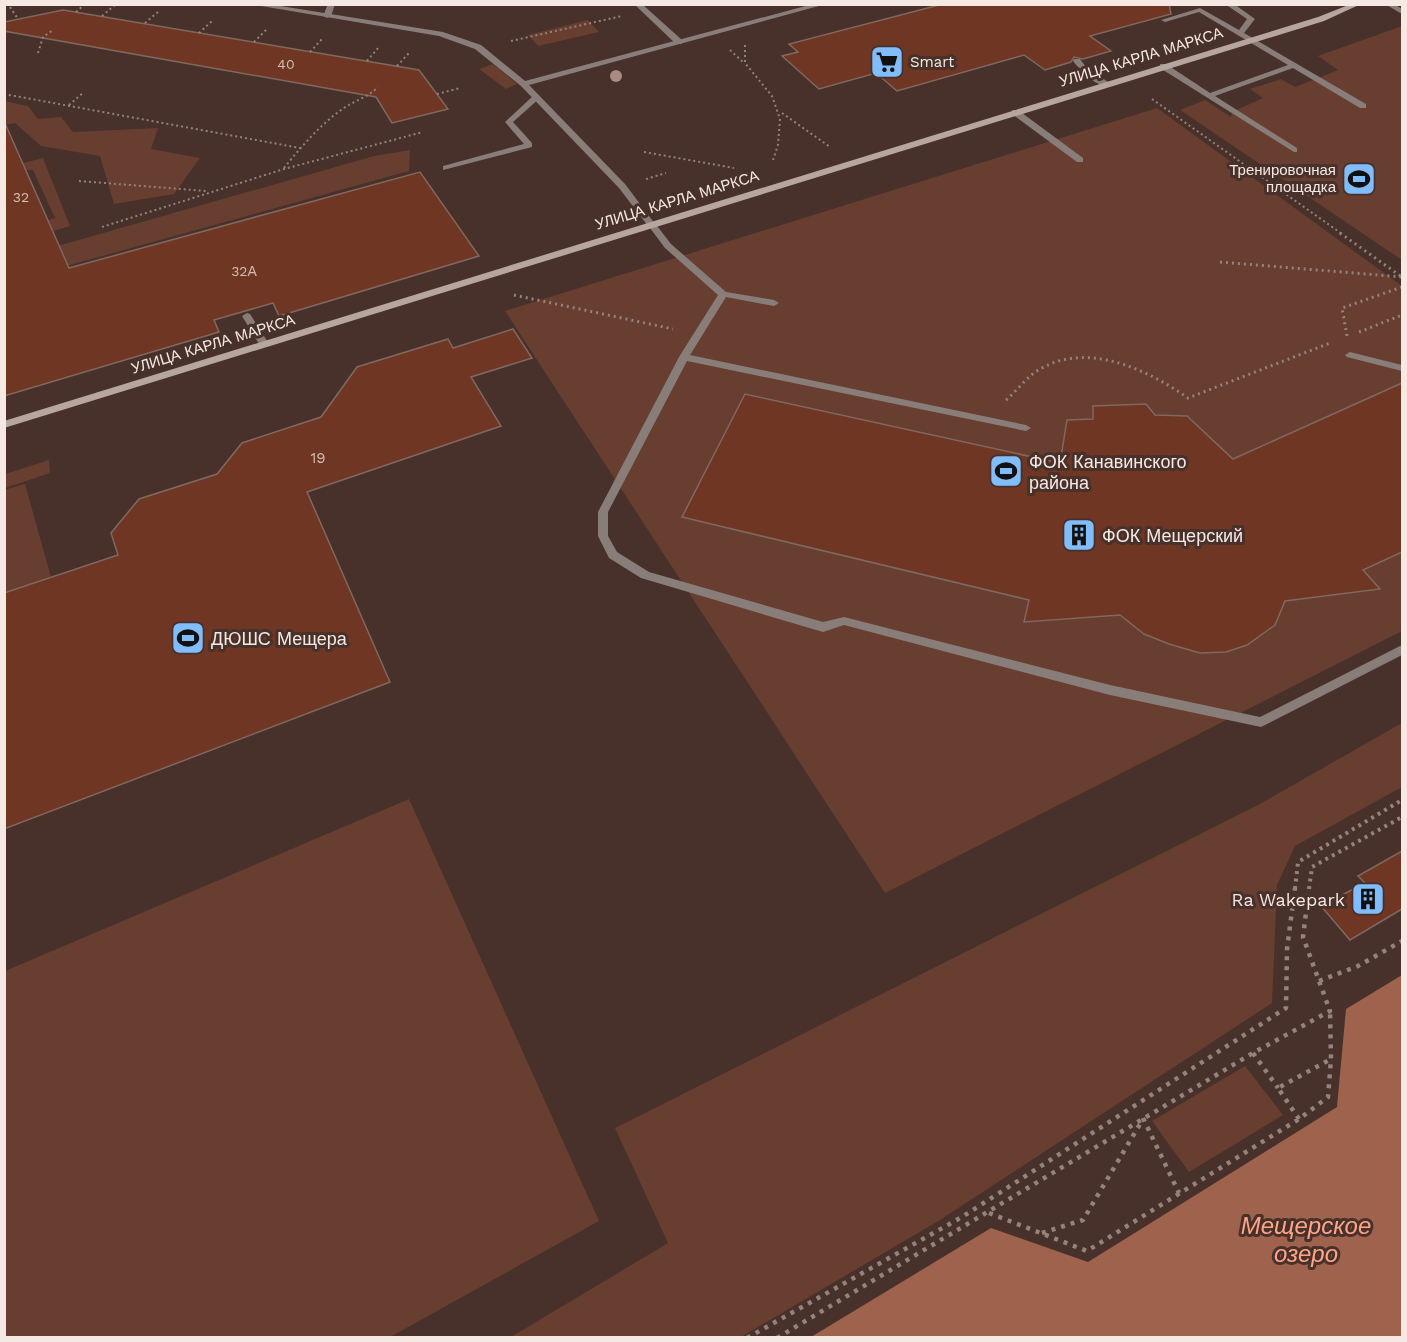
<svg xmlns="http://www.w3.org/2000/svg" width="1407" height="1342" font-family="'Work Sans',sans-serif">
<style>
.green{fill:#673e30}
.water{fill:#9f624d}
.building{fill:#6e3623;stroke:#806860;stroke-width:1.5}
.lines{fill:none;stroke-linecap:round;stroke-linejoin:round}
.path-far3{stroke:#95827c;stroke-width:2;stroke-dasharray:2 3;stroke-linecap:butt}
.path-far2{stroke:#95827c;stroke-width:3;stroke-dasharray:2 4;stroke-linecap:butt}
.path-far1{stroke:#95827c;stroke-width:4;stroke-dasharray:3 4.5;stroke-linecap:butt}
.path{stroke:#95827c;stroke-width:4.5;stroke-dasharray:4 6;stroke-linecap:butt}
.lane{fill:#897d7a;fill-rule:evenodd}
.street{fill:#897d7a;fill-rule:evenodd}
.secondary{fill:#b7a59f;fill-rule:evenodd}
.tree{fill:#a98b80}
.labels{text-anchor:middle;dominant-baseline:central;stroke-width:6;stroke-linejoin:round;paint-order:stroke}
.far-number-label{font-size:14px;fill:#d4bcb3}
.far-street-label{font-size:15px;fill:#f6e8e3;stroke:#47312a}
.far-poi-label{font-size:15px;fill:#f6e8e3;stroke:#47312a;text-anchor:start}
.number-label{font-size:15px;fill:#d4bcb3}
.poi-label{font-size:18px;fill:#f6e8e3;stroke:#47312a;text-anchor:start}
.near-water-label{font-size:24px;font-style:italic;fill:#ffa587;stroke:#47312a}
</style>
<rect width="100%" height="100%" fill="#47312a"/>
<path class="green" d="M588,20l11,12 -61,14 -10,-11z
M1402,26v234l-222,-150 25,-10 26,17 1,-5 31,-14 -13,-9 31,-10 14,8 43,-17 -20,-14z
M493,64l24,20 -11,5 -27,-20z
M4,101l24,5 10,13 23,-2 12,15 85,-4 -7,21 49,9 -26,36 -60,10 -14,-48 -59,-10 -26,-23 -10,2z
M1157,108l245,178v345l-517,262 -380,-582z
M410,150l-1,21 -404,112v-22l369,-105z
M43,158l27,68 -65,19v-13l50,-14 -22,-48h-15l-10,-3z
M49,460l1,13 -45,15v-14z
M25,484l26,93 -47,16v-103z
M1402,723v64l-107,59 -18,39 -5,118 -332,217 -199,117h-230l157,-94 -53,-115 643,-323z
M409,799l190,422 -209,116h-385v-366z
M1245,1066l38,49 -94,57 -37,-51z"/>
<path class="water" d="M1402,975v362h-591l180,-109 97,34 249,-155 9,-98z"/>
<path class="building" d="M943,4h226l2,10 -81,22 21,15 -28,8 -9,-2 -3,5 -26,8 -21,-15 -127,36 -21,-18 -57,16 -37,-33 16,-4 -9,-8z
M63,10l356,60 29,39 -56,14 -16,-26 -372,-66v-9z
M4,121l65,147 351,-96 59,84 -200,60 -6,-13 -59,17 5,12 -215,64z
M513,329l19,29 -61,19 30,49 -194,66 83,190 -386,147v-236l114,-38 -7,-22 28,-34 78,-25 25,-31 79,-26 36,-50 91,-28 5,9z
M1402,383v169l-39,18 17,19 -95,12 -10,24 -28,20 -21,7 -26,1 -31,-9 -25,-10 -24,-19 -96,7 5,-22 -347,-83 63,-123 315,69 7,-43 26,-1v-13l53,-2 9,11 32,1 46,43z
M1402,851v58l-52,31 -29,-34 44,-23 -7,-7z"/>
<g class="lines">
<path class="path-far3" d="M10,7l8,12
M76,12l9,-8
M102,16l13,-11
M145,23l13,-11
M199,33l13,-12
M511,41l111,-25
M254,42l12,-12
M745,45v18l27,33 8,23 -2,26 -5,15
M730,50l14,13
M310,52l12,-13
M38,53l5,-16 10,-7
M367,61l11,-13
M397,66l12,-13
M4,94l296,54
M437,94l23,-6
M1152,99l190,135
M69,105l15,-13
M782,113l48,34
M644,152l90,16
M284,168c17,-21 35,-42 57,-58 12,-9 26,-12 37,-23
M646,179l20,-6
M79,181l127,10
M102,227l182,-58 139,-37"/>
<path class="path-far2" d="M1340,233l62,44
M1220,262l182,15
M514,295l159,34
M1359,332l43,-17
M1347,336l-5,-28 60,-21
M1006,400c12,-10 20,-23 34,-31 48,-28 108,1 148,29l142,-55"/>
<path class="path-far1" d="M1295,889l3,-27 104,-62
M1309,889l3,-22 90,-50"/>
<path class="path" d="M1319,981l39,-15 44,-25
M1253,1053l25,35
M1143,1118l36,75
M1299,1119l-21,-31 53,-29
M989,1213l98,38 212,-132 29,-22 3,-38 -1,-48
M1042,1233l41,-13 60,-101
M747,1338l215,-121 324,-209 1,-59 8,-61
M777,1338l476,-285 77,-42 -27,-74 6,-49"/>
<path class="lane" d="M328,4h7l-4,12 -4,2 -4,-2z
M634,4h8l40,36v4h-6z
M1225,4h9l21,15 -11,14 122,71v4h-6l-67,-40 -78,28 82,52v4h-3l-134,-84v-4h6l44,29 78,-28 -89,-53 -34,10 -4,-2 39,-12 39,22 8,-11z
M1385,4h9l8,5v5z
M1074,59h6l6,8 22,15v4c-13,0 -27,-15 -35,-25z
M533,96l7,2 -27,24 19,21v4l-89,23v-4l81,-22 -19,-22z
M1012,110h6l65,48v4h-6l-65,-48z
M651,221l3,1 17,22 55,48 48,8 5,3 -5,3 -48,-9 -36,58 336,70 5,3 -5,3 -339,-70 -79,151v24l9,16 32,20 174,50 21,-5 266,68 150,32 142,-72v10l-141,72 -151,-32 -266,-70 -21,7 -182,-54 -32,-20 -11,-22v-24l81,-155 39,-62 -53,-47 -18,-24z
M247,313l3,1 19,30 -2,2h-6l-2,-2 -17,-28z
M1350,352l52,13v6l-55,-14 -2,-2z"/>
<path class="street" d="M249,4h19l175,28 38,13 44,36 288,-77h13l-297,81 96,99 30,40 -4,3 -3,-1 -29,-38 -98,-102 -46,-37 -36,-13z"/>
<path class="secondary" d="M1351,4h10l-37,17 -1320,407v-7l1314,-404z"/>
</g>
<circle class="tree" cx="616" cy="76" r="6"/>
<defs>
<symbol id="supermarket-square" viewBox="-11 -11 22 22"><rect x="-9" y="-9" width="18" height="18" rx="4" fill="#80bdfa" stroke="#47312a"/><path d="M-6-5.5h2.5l.6 2H6L4.5 2H-2.5L-4.4-4H-6ZM-1.5 3.2a1.3 1.3 0 1 0 .1 0ZM3 3.2a1.3 1.3 0 1 0 .1 0Z" fill="#111"/></symbol>
<symbol id="stadium-square" viewBox="-11 -11 22 22"><rect x="-9" y="-9" width="18" height="18" rx="4" fill="#80bdfa" stroke="#47312a"/><path d="M0-5a6.5 5 0 1 0 0 10a6.5 5 0 1 0 0-10ZM-3.5-1.8h7v3.6h-7Z" fill="#111"/></symbol>
<symbol id="building-square" viewBox="-11 -11 22 22"><rect x="-9" y="-9" width="18" height="18" rx="4" fill="#80bdfa" stroke="#47312a"/><path d="M-4-6H4V6H1V3H-1V6H-4ZM-2.5-4.3h1.7v1.8h-1.7ZM.8-4.3h1.7v1.8H.8ZM-2.5-1h1.7V.8h-1.7ZM.8-1h1.7V.8H.8Z" fill="#111"/></symbol>
</defs>
<g fill-rule="evenodd">
<use href="#supermarket-square" x="868" y="43" width="38" height="38"/>
<use href="#stadium-square" x="1340" y="160" width="38" height="38"/>
<use href="#stadium-square" x="987" y="452" width="38" height="38"/>
<use href="#building-square" x="1060" y="516" width="38" height="38"/>
<use href="#stadium-square" x="169" y="619" width="38" height="38"/>
<use href="#building-square" x="1349" y="880" width="38" height="38"/>
</g>
<g class="labels">
<g class="far-number-label">
<text x="286" y="64">40</text>
<text x="21" y="197">32</text>
<text x="244" y="271">32А</text>
</g>
<g class="far-street-label">
<text transform="translate(1141 57) rotate(-17)">УЛИЦА КАРЛА МАРКСА</text>
<text transform="translate(677 200) rotate(-17)">УЛИЦА КАРЛА МАРКСА</text>
<text transform="translate(213 344) rotate(-17)">УЛИЦА КАРЛА МАРКСА</text>
</g>
<g class="far-poi-label">
<text x="910" y="62">Smart</text>
<text x="1336" y="170" text-anchor="end">Тренировочная<tspan x="1336" dy="17">площадка</tspan></text>
</g>
<g class="number-label">
<text x="318" y="458">19</text>
</g>
<g class="poi-label">
<text x="1029" y="461">ФОК Канавинского<tspan x="1029" dy="21">района</tspan></text>
<text x="1102" y="535">ФОК Мещерский</text>
<text x="211" y="638">ДЮШС Мещера</text>
<text x="1345" y="899" text-anchor="end">Ra Wakepark</text>
</g>
<g class="near-water-label">
<text x="1306" y="1226">Мещерское<tspan x="1306" dy="28">озеро</tspan></text>
</g>
</g>
<rect width="1407" height="1342" fill="none" stroke="#f6e8e3" stroke-width="12"/>
</svg>
